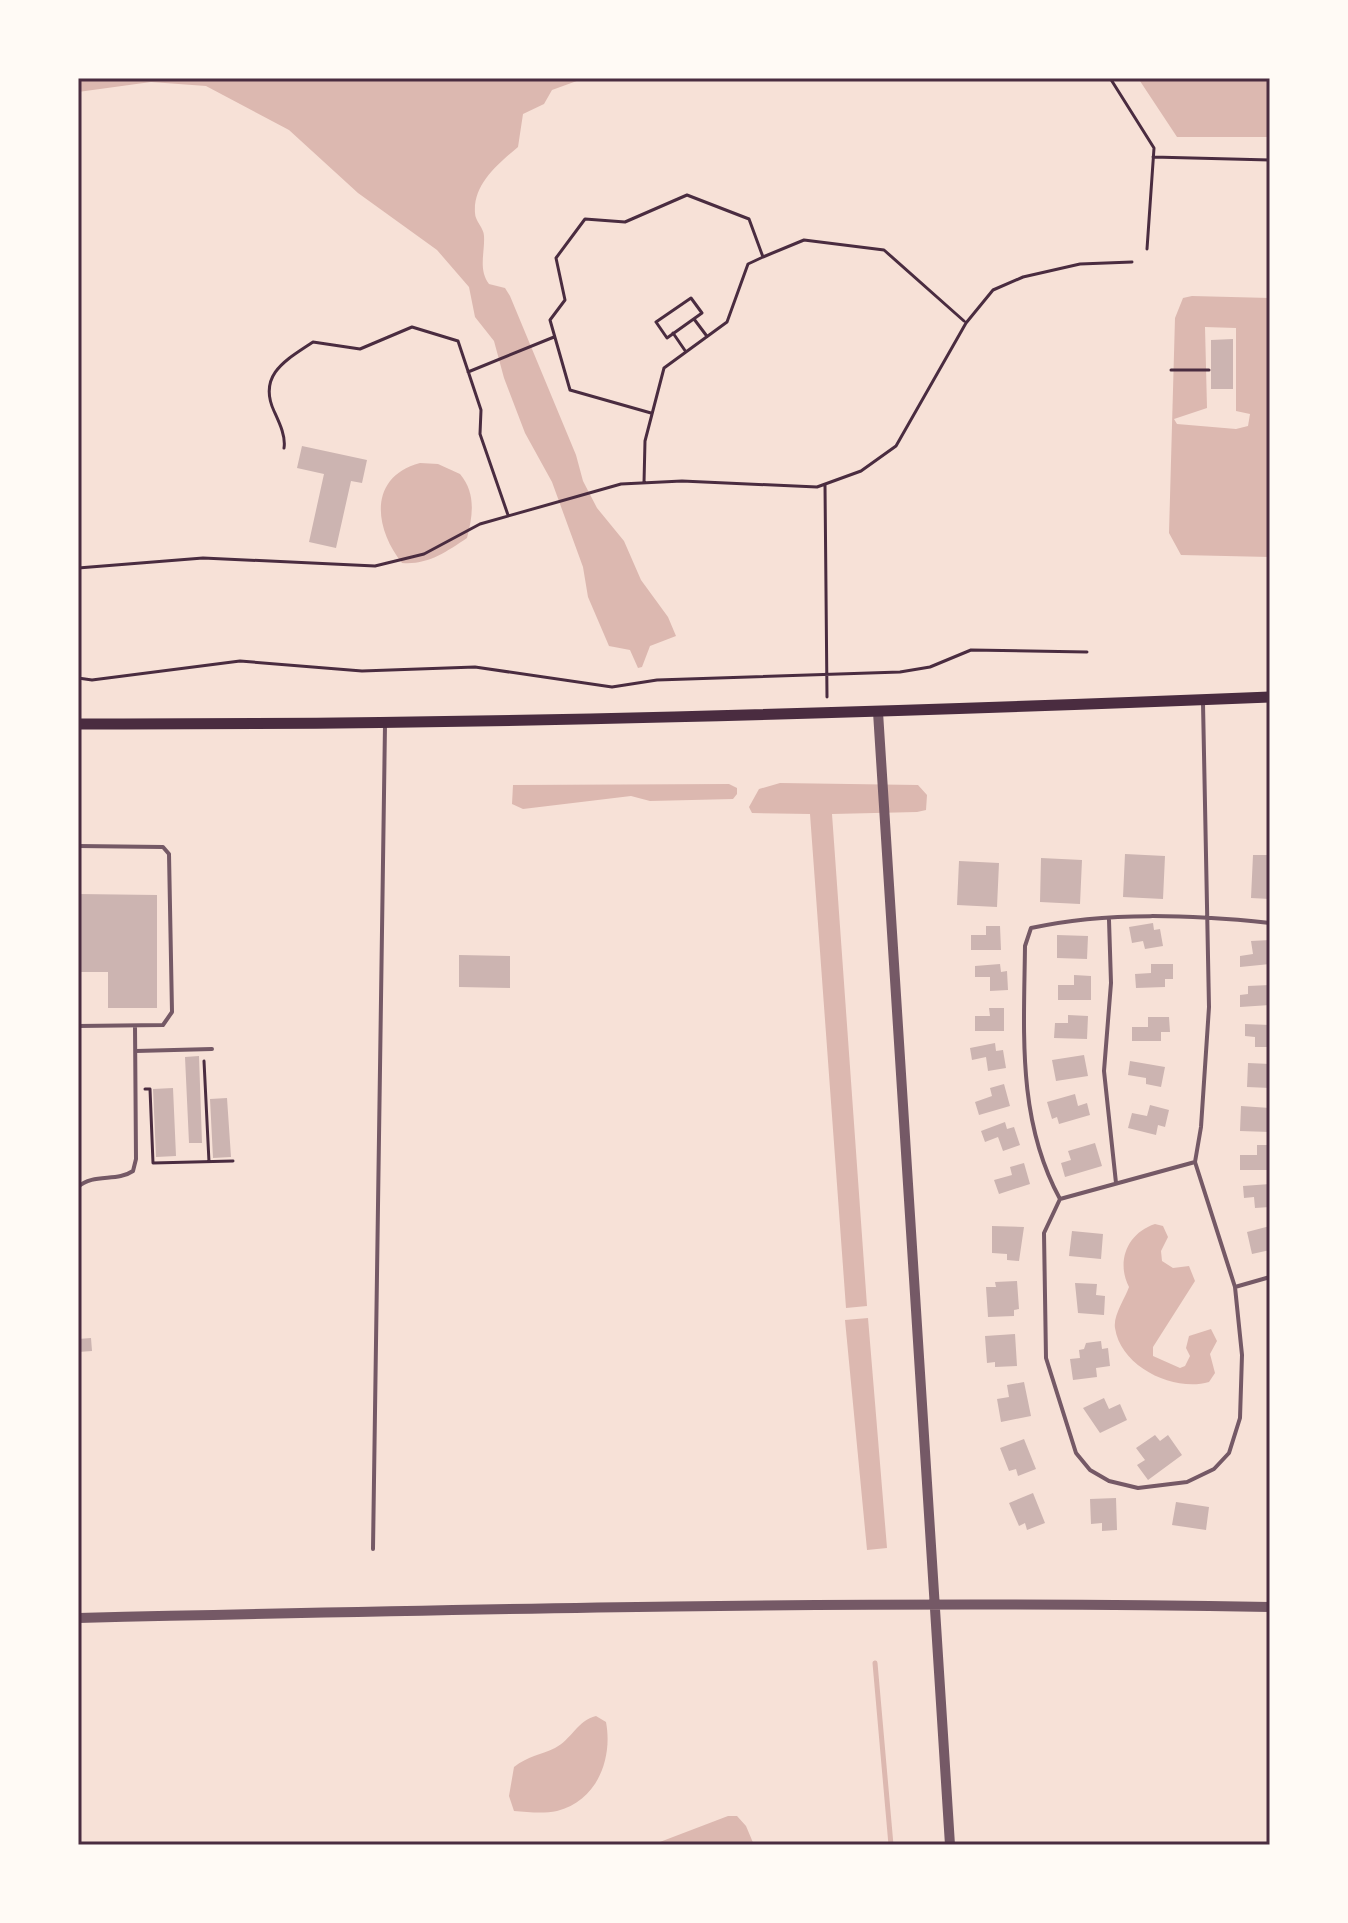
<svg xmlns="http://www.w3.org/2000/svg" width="1348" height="1923" font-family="'Golos Text',sans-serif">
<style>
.water{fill:#dcb8b0;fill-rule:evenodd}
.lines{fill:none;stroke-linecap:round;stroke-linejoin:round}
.stream{stroke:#dcb8b0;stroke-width:5}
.building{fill:#ccb4b1}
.path{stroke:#4a2c40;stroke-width:3}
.service{stroke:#755966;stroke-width:4}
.tertiary{stroke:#755966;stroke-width:10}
.secondary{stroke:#4a2c40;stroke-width:11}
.neatline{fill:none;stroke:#4a2c40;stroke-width:3}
</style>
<rect width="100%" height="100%" fill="#f7e1d7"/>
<path class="water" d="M78,78h507l-33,12 -8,14 -21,10 -5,33c-20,17 -45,37 -43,66 0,8 9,15 9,23 1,17 -6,33 5,48l16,4 5,8 66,159 7,26 14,27 27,33 17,39 27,37 8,19 -26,10 -8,21 -4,1 -8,-18 -21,-4 -21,-49 -5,-30 -31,-85 -27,-49 -21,-55 -10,-37 -19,-24 -6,-30 -32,-37 -79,-57 -69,-63 -83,-44 -55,-4 -73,10z
M1138,78h132v59h-93z
M1192,296l78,2v259l-89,-2 -12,-22 6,-215 8,-20zM1205,327l31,1v83l14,3 -2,12 -12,3 -59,-5 -3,-5 33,-11z
M420,463l18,1 22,10c16,19 13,41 7,64 -21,14 -39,27 -65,25 -28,-35 -34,-86 18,-100z
M780,783l138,2 9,10 -1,15 -9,2 -85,2 35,492 -21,2 -36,-494 -58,-1 -3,-6 10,-18z
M729,784l8,4v6l-4,5 -83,2 -19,-5 -108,13 -11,-5 1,-19z
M1155,1224l8,2 5,11 -7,14 1,10 11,7 16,-2 6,15 -42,66v9l27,12 5,-2 5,-10 -4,-8 3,-12 22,-7 6,12 -7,13 5,19 -6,9c-34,10 -88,-14 -94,-54 -2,-13 10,-29 14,-41 -13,-25 -2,-54 26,-63z
M868,1318l19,230 -20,2 -22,-230z
M596,1716l10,6c7,37 -9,79 -49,89 -14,3 -29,1 -43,0l-5,-15 5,-29c14,-11 26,-12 41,-19 16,-8 23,-28 41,-32z
M728,1816h9l9,10 8,19h-102z"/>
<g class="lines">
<path class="stream" d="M875,1663l16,182"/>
</g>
<path class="building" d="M1233,339v50h-22v-49z
M302,446l65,14 -5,23 -11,-2 -15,67 -27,-6 15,-68 -27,-6z
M1125,854l40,2 -2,43 -40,-2z
M1253,855h17v44l-19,-1z
M1041,858l41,2 -2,44 -40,-2z
M959,861l40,2 -2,44 -40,-2z
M78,894l79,1v113h-49v-36h-30z
M1153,923l1,7 6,-1 3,17 -18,3 -2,-8 -11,2 -3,-16z
M986,926h14l1,24h-30v-15h15z
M1057,935l31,1 -1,23 -30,-1z
M1270,940v24l-30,3v-11l13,-2 -2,-13z
M459,955l51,1v32l-51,-1z
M1000,964l1,8 6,-1 1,19 -18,1v-14h-15v-11z
M1151,964h22v15h-8v8l-29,1 -1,-14 16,-1z
M1074,975l17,1v24h-33v-15h16z
M1270,985v20l-30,2v-12l8,-1v-8z
M989,1008h15v23h-29v-15h15z
M1068,1015l20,1 -1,23 -33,-1 1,-15h13z
M1148,1017h21l1,15h-9v9h-29v-14h16z
M1245,1024l25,1v22h-15v-10l-10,-1z
M995,1043l1,8 7,-1 3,18 -18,3 -2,-14 -14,3 -2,-12z
M1084,1055l4,21 -32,5 -4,-21z
M199,1056l3,87h-13l-4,-86z
M1130,1061l35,6 -4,20 -15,-3v-6l-18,-3z
M1248,1063l22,1v24l-23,-1z
M1004,1084l6,22 -31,9 -4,-13 17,-6 -2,-8z
M173,1088l3,68 -20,1 -3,-68z
M1075,1094l3,12 9,-3 3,12 -31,9 -2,-7 -5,2 -5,-17z
M227,1098l4,59 -18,1 -3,-59z
M1150,1105l19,5 -4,17 -7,-2 -2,10 -28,-7 4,-15 15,3z
M1241,1106l29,2v24l-30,-1z
M1005,1122l2,7 7,-2 6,18 -17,6 -5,-14 -13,5 -4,-11z
M1095,1143l7,23 -37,11 -4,-14 10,-3 -3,-9z
M1257,1145h13v25h-30v-15h17z
M1024,1163l6,21 -31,10 -5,-14 18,-5 -2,-8z
M1270,1184v23l-15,1 -1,-11 -10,1 -1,-12z
M992,1226l32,1 -5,34 -12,-1v-6l-15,-1z
M1270,1226v24l-18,4 -5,-22z
M1072,1231l31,3 -2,25 -32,-3z
M1017,1281l2,28 -5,1v6l-26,1 -2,-30h10l-1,-5z
M1075,1283l22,1 -1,11 9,1 -1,19 -26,-2z
M1015,1334l2,32 -22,1v-5l-8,1 -2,-27z
M91,1338l1,13 -14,1v-13z
M1101,1341l1,8 6,-1 2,18 -14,2 1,9 -24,3 -3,-21 10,-1 -1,-8 5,-1 2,-6z
M1024,1382l7,34 -30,6 -4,-23 12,-2 -2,-12z
M1104,1398l5,11 11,-5 7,16 -27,13 -17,-25z
M1155,1435l5,6 8,-6 14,20 -34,25 -11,-15 8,-5 -9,-12z
M1024,1439l12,30 -18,7 -2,-7 -7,2 -9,-23z
M1033,1493l12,30 -18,7 -2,-7 -6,3 -10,-23z
M1116,1498l1,32 -15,1v-8l-11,1 -1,-25z
M1176,1502l33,5 -3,23 -34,-5z"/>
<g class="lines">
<path class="path" d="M1110,78l44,70 -7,101
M1153,157l117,3
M763,257l41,-17 80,10 80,71
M691,298l11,15 -35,25 -11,-16z
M694,319l12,16
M673,333l13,19
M1171,370h38
M468,372l86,-35
M284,448c2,-12 -5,-26 -10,-37 -17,-37 14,-52 39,-69l47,7 52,-22 46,14 23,69 -1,24 28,81
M644,483l1,-42 19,-73 63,-46 21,-58 15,-7 -14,-38 -62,-24 -62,27 -40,-3 -29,39 9,42 -15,20 20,70 81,23
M825,485l2,212
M78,568l125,-10 172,8 49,-12 56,-30 141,-40 61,-3 135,6 44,-16 35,-25 70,-123 27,-33 30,-13 57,-13 52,-2
M78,678l14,2 148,-19 122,10 113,-4 137,20 45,-7 243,-8 30,-5 41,-17 116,2
M204,1061l5,101
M145,1089h5l3,74 80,-2"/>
<path class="service" d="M78,846l85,1 6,7 3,158 -9,13 -85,1
M1109,920l2,63 -7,88 12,112
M136,1051l76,-2
M1195,1162l-135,37 -16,34 2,125 30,95 14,17 19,11 29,7 49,-6 27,-13 15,-16 11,-35 2,-63 -7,-68 -40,-125 6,-35 8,-120 -6,-304
M78,1187c15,-14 39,-5 55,-16l3,-12 -1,-133
M1060,1199c-43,-79 -36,-166 -35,-253l6,-18c76,-17 162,-13 239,-5
M1235,1287l35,-10
M373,1549l12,-824"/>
<path class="tertiary" d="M878,712l72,1133
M78,1618c397,-9 795,-18 1192,-11"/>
<path class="secondary" d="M78,724c398,1 795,-11 1192,-27"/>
</g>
<rect width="1348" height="1923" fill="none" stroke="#fffaf5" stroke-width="160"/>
<rect x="80" y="80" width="1188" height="1763" class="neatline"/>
</svg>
